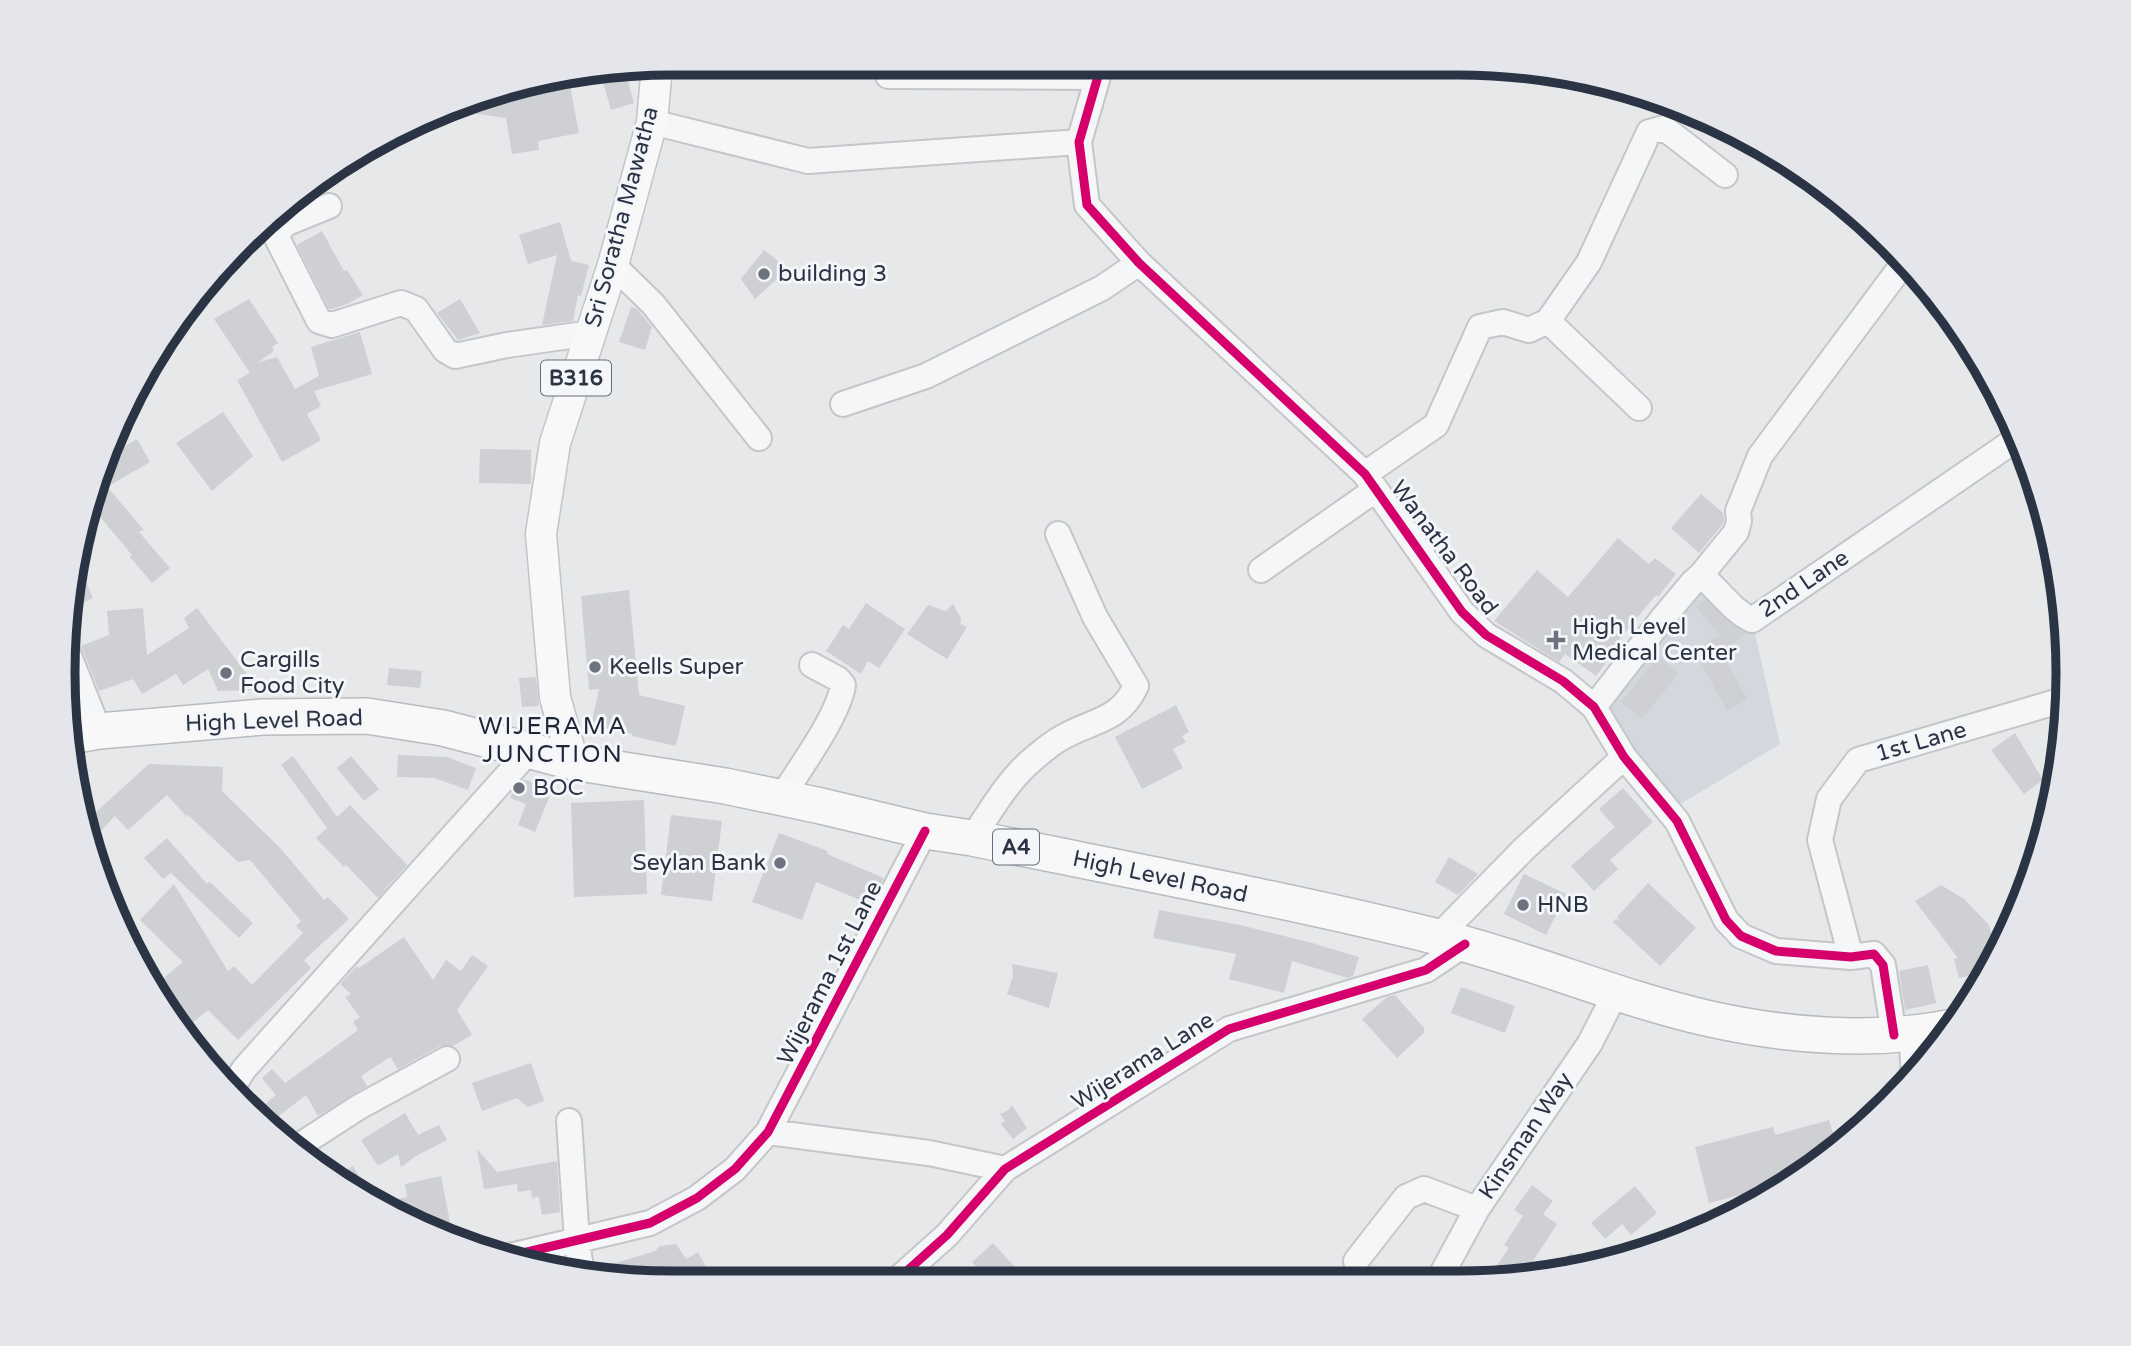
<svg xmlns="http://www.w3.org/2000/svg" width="2131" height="1346" font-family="'Varela Round',sans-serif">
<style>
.built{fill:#d4d7dd}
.building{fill:#ced0d3}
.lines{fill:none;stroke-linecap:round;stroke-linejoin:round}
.minor-casing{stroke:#c4c6c8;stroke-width:28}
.major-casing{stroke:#c2c5c8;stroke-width:33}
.highway-casing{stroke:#b8bbbf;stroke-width:38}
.minor{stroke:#f5f6f7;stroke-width:24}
.major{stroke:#f8f8f8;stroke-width:30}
.highway{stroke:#f8f8f8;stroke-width:35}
.cycleway-casing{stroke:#f4f6f9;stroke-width:13}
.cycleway{stroke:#d6006c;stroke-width:9}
.poi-dot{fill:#6c737f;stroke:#f4f6f9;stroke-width:2.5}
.labels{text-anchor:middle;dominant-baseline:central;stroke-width:6;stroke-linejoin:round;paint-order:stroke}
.shield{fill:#f4f6f9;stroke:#676e7b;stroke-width:2}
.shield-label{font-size:21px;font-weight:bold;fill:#2b3445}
.street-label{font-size:23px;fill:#2b3445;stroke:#f4f6f9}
.poi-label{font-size:23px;fill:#2b3445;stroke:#f4f6f9;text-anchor:start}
.neighbourhood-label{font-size:24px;letter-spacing:2px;fill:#1d2536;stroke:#f4f6f9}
.rim{fill:none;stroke:#2b3445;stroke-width:9}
</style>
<rect width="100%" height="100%" fill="#e6e8ea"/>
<path class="built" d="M1709,582l43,38 28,124 -111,67 -70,-97z"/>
<path class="building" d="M625,71l9,32 -23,7 -10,-35z
M569,80l10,53 -41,8 1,9 -27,4 -6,-36 -35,-5 2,-16 4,-2z
M320,179l7,13 -30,11 -1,-1z
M560,222l11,39 18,4 -8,31 -3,-1 -5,26 -31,4 15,-70 -29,9 -9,-29z
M322,231l22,40 3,-1 16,25 -16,9 -15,5h-3l-32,-64z
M764,250l24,19 -33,30 -14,-20z
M249,299l29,44 -6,4 2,4 -17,12 20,-6 18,32 24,-13 -8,-29 49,-15 12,42 -58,17 7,15 -14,8 14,26 -39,22 -45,-82 13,-7 -36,-54z
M460,299l20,34 -22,7 -21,-27z
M631,307l6,2 15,18 -7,23 -26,-8z
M223,412l30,44 -41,35 -36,-48z
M137,439l13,23 -43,25 -9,-16 8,-13z
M480,449l51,1v34l-52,-1z
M109,489l35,41 -5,2 31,36 -18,15 -22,-26 2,-2 -41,-49z
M1701,494l22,19 1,7 -2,5 -23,28 -28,-25z
M1618,538l31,26 6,-6 21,16 -18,23 -2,-2 -43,52 3,2 -20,27 -31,-22 -6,8 -65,-41 43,-51 31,27z
M80,568l13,30 -19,9 1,-7z
M629,590l10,105 46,11 -9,40 -44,-10 1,-2 -42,-8 8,-37 -10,1 -8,-94z
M1705,599l23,23 17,11 -23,20 25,46 -20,12 -33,-61 26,-15 -24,-28z
M866,603l39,26 -26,39 -11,-7 -7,13 -35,-23 17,-26 6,4z
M953,604l8,14 -1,6 7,3 -20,32 -40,-25 21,-29 18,6z
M143,608l4,47 42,-27 -5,-10 13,-10 62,82 -41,1 -10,-22 -25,16 -7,-11 -34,20 -9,-15 -34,12 -18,-45 28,-11 -2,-24z
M1658,656l21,17 -37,46 -21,-17z
M389,668l33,3 -2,17 -33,-3z
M536,677l3,29 -17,1 -3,-29z
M1176,705l13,27 -7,4 4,6 -13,7 10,19 -41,21 -27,-52z
M2015,733l28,47 -19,14 -33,-44z
M398,755l49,2 29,11 -8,22 -34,-12 -37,-1z
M293,756l44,61 13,-12 57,60 -29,33 -32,-33 -2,2 -28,-29 11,-10 -46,-63z
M351,756l28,33 -15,12 -27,-33z
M149,764l74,3 -1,24 59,58 43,51 4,-3 21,22 -45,41 7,8 -73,72 -30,-30 -22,18h-5l-15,-16 -12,-26 29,-24 -43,-42 34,-36 54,87 6,-5 18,19 51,-52 -7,-7 5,-5 -51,-61 -12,2 -50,-47 -1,2 -20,-22 -39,35 -13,-14 -26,27 -5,-12 -5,-37 16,19z
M524,779l28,11 -17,42 -17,-7 8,-21 -16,-6 3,-7z
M1623,788l30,34 -43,38 8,9 -24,22 -23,-25 44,-39 -16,-18z
M644,800l3,94 -73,3 -3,-94z
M671,815l51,6 -10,80 -51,-6z
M779,833l49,18 -1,3 57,24 -14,26 -54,-22 -14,38 -50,-18z
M167,838l40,46 3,-2 43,41 -14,15 -68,-65 -8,6 -19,-21z
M1449,857l29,17 -20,21 -23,-13z
M1524,874l42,20 -20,41 -42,-21z
M1648,883l48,45 -36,38 -47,-44 2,-3 6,2 -4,-4z
M1941,885l23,14 25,26 8,31 -9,15 -29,7 -5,-19 4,-1 -43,-57z
M1159,910l81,15 69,17 50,15 -6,19 -5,2 -56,-17 -8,32 -55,-14 7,-25 -83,-16z
M404,937l29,43 13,-20 15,11 11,-16 16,11 -31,44 15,25 -19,11h-13l-42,23 -8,-12 -29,19 6,10 -49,30 -12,-21 -31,24 -11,-14 12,-10 -14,-17 10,-9 13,14 73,-53 -5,-8 7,-5 -15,-20 6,-3 -11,-10 17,-18 2,2z
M1012,964l46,9 -9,35 -42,-14 6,-18z
M1928,965l8,38 -31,7 -6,-39z
M1461,987l54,19 -10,27 -54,-20z
M1395,995l29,33v5l-27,25 -35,-39 25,-22z
M531,1063l13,38 -16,6 -11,-9 -35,13 -10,-28z
M1012,1105l15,23 -14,11 -12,-15 4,-3 -5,-7 7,-3z
M405,1113l13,22 21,-10 8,15 -31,16 -15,11 -3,-13 -20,12 -17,-26z
M1829,1120l9,28 -17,12 -37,10 3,14 -17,12 -3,-8 -58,15 -14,-56 78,-20 2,8z
M477,1149l20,23 60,-11 3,51 -18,3 -3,-18 -7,1 -1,-8 -13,2 -1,-8 -33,5z
M353,1166l18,31 -35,-21z
M441,1176l9,46 -22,-2 3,12 -51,-30 27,-5 -2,-13z
M1532,1185l21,16 -10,13 14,10 -35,54 -37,4 24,-34 -5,-3 19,-29 -9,-6z
M1635,1186l22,27 -26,22 -9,-11 -17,15 -14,-16z
M993,1243l34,37 -40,-1 -15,-17z
M676,1244l10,15 12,-7 14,26h-116v-9l59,-18 5,-5z
M1571,1253l12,15 -37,6z"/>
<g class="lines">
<defs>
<path id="minor" d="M1101,66l-22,76 8,63 52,58 226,211 97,138 24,23 77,46 31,26 30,50 53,64 49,99 15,16 35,15 75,6 23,-3 9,11 11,70
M888,76l209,1
M652,122l156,39 271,-19
M329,206l-44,18 -9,12 43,85 13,4 69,-22 15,6 29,41 10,6 52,-11 84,-12
M613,265l40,39 106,134
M1548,321l91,87
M843,404l83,-28 176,-88 37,-25
M1365,474l71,-49 44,-98 23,-5 26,8 19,-9 41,-59 60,-130 15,-4 61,47
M1261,570l114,-80
M1701,575l35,-43 3,-11 -1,-10 22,-55 146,-196
M67,651l32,80
M1594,707l68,-88 31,-37 8,-7c18,15 30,35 51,45l266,-182
M781,798c17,-27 58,-83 62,-113l-5,-6 -26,-14
M972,838c19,-27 35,-57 60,-78 9,-8 20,-17 31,-23 30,-17 57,-16 73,-51l-41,-69 -37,-83
M1438,937l86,-88 100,-92
M1851,957l-31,-117 9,-41 29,-39 208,-61
M1911,1032l3,43
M234,1085l10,-16 286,-319
M569,1121l8,120 5,34
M768,1132l161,21 76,16
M294,1149l65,-42 88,-48
M1636,1254h1
M510,1256l140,-33 47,-25 38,-29 33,-37 157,-301
M1356,1261l50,-64 18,-8 53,20
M898,1279l49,-44 58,-66 224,-140 197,-59 39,-26
M1438,1281l39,-72 113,-166 26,-51"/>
<path id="major" d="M573,762l-18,-65 -14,-163 14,-91 58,-178 39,-143 5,-56"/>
<path id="highway" d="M71,736l28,-5 164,-14 104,-1 76,12 130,34 152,24 96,20 104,25 47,7c156,32 312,61 466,99 91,22 177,60 268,81 79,18 168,25 247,9"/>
</defs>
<use href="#minor" class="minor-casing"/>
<use href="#major" class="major-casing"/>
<use href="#highway" class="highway-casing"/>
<use href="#minor" class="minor"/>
<use href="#major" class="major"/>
<use href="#highway" class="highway"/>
<defs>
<path id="cycleway" d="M1101,66l-22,76 8,63 52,58 226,211 97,138 24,23 77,46 31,26 30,50 53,64 49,99 15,16 35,15 75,6 23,-3 9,11 11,70
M510,1256l140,-33 47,-25 38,-29 33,-37 157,-301
M898,1279l49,-44 58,-66 224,-140 197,-59 39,-26"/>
</defs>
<use href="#cycleway" class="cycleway-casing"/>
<use href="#cycleway" class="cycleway"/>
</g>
<g class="poi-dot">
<circle cx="764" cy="274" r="7"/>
<path d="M1552.5 629.5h7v7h7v7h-7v7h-7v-7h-7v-7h7z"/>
<circle cx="595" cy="667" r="7"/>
<circle cx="226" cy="673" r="7"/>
<circle cx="519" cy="788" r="7"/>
<circle cx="780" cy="863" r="7"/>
<circle cx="1523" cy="905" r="7"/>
</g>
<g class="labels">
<g class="shield">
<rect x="541" y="360.5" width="70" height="35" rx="5"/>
<rect x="993" y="829.5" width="46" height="35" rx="5"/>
</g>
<g class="shield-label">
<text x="576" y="378">B316</text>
<text x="1016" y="847">A4</text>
</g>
<g class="street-label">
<text transform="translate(622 217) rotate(-75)">Sri Soratha Mawatha</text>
<text transform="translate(1444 548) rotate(53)">Wanatha Road</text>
<text transform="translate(1804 584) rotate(-34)">2nd Lane</text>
<text transform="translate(274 721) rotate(-2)">High Level Road</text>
<text transform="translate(1921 742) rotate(-16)">1st Lane</text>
<text transform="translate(1160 877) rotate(12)">High Level Road</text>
<text transform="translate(830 973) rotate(-63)">Wijerama 1st Lane</text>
<text transform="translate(1143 1061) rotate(-32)">Wijerama Lane</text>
<text transform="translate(1526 1136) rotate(-56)">Kinsman Way</text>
</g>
<g class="poi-label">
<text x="778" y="274">building 3</text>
<text x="1572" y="627">High Level<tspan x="1572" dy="26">Medical Center</tspan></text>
<text x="240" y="660">Cargills<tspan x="240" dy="26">Food City</tspan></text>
<text x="609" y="667">Keells Super</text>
<text x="533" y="788">BOC</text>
<text x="766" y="863" text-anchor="end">Seylan Bank</text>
<text x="1537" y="905">HNB</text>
</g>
<g class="neighbourhood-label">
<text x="553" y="726">WIJERAMA<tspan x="553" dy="28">JUNCTION</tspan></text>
</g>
</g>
<path d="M0 0H2131V1346H0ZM673 75H1458A598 598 0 0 1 2056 673V673A598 598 0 0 1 1458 1271H673A598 598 0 0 1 75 673V673A598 598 0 0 1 673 75Z" fill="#e4e6eb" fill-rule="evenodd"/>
<path class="rim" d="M673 75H1458A598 598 0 0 1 2056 673V673A598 598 0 0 1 1458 1271H673A598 598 0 0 1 75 673V673A598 598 0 0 1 673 75Z"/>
</svg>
